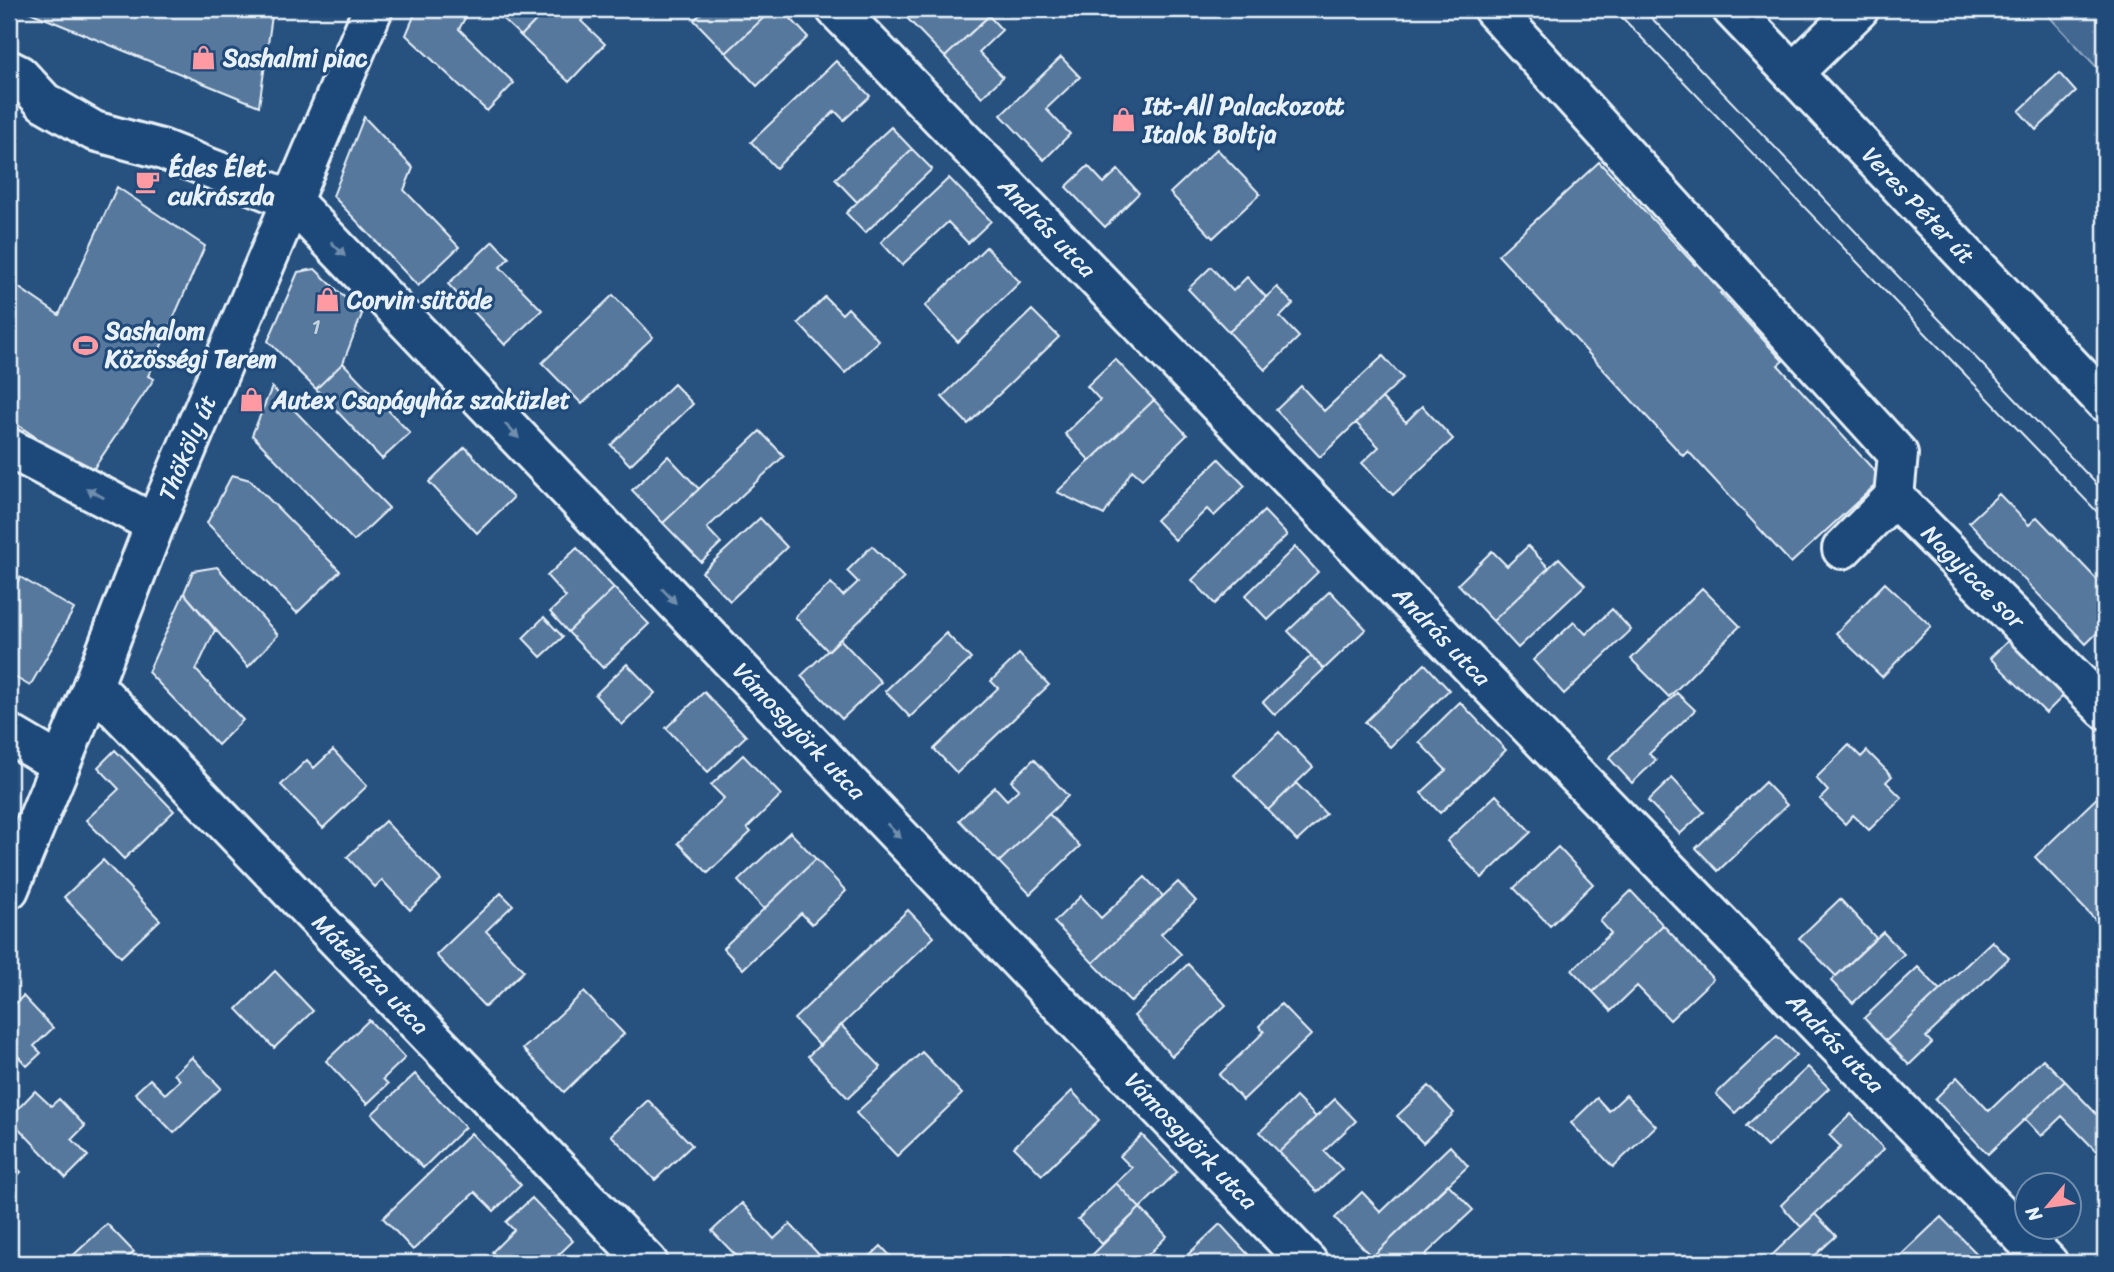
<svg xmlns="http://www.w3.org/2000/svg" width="2114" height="1272" font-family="Sriracha,sans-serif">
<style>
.green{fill:#436891;stroke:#96acc4;stroke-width:2}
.building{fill:#57789d;stroke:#e8f1f8;stroke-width:2}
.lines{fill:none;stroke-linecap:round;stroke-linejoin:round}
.minor-casing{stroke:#e8f1f8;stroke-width:44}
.major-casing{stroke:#e8f1f8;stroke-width:44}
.minor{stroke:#1f4a7a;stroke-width:38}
.major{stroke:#1f4a7a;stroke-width:38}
.tram{stroke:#e8f1f8;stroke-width:2}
.oneway{fill:#6f8dac}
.labels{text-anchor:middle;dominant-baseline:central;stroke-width:6;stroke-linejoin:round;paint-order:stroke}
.number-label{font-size:21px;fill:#c4d3e1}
.poi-label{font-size:24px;font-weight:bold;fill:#e8f1f8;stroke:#1f4a7a;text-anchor:start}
.street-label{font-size:24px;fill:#e8f1f8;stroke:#1f4a7a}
</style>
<rect width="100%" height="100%" fill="#27517f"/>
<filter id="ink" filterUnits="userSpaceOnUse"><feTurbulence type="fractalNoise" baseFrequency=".0143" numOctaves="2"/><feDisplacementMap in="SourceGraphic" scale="14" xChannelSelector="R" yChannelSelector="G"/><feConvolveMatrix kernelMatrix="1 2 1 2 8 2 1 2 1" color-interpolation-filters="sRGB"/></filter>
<g filter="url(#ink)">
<path class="green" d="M2042,9h63v67z"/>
<path class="building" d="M22,9h251l-14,97z
M417,9h53l-11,20 55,54 -27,28 -81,-76z
M492,9h47l4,4 -22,23z
M547,9h38l4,3 -8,9 24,23 -36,38 -48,-46z
M706,9h67l-47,44 -32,-33z
M773,9h9l26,28 -51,49 -31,-33z
M913,9h28l7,7 7,-7h41l-51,48 -40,-41z
M989,16l13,14 -23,22 24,25 -21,20 -37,-40z
M1061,57l19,20 -34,32 24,25 -26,26 -43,-45z
M836,61l34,35 -26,24 -9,-9 -59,57 -25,-26z
M2059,73l17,19 -40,38 -17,-19z
M364,117l49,51 -9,22 55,57 -41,39 -85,-90z
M891,127l21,22 -55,53 -22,-23z
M912,149l20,20 -67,64 -19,-20z
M1217,149l43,45 -47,44 -43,-45z
M1599,162l96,103 7,-7 26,28 -8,7 63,68 -5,4 104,114 -91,84 -103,-112 -5,5 -185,-201z
M1088,166l16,17 14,-13 21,23 -34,34 -39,-40z
M949,178l42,43 -23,22 -20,-21 -46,43 -21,-23z
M117,187l88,59 -57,130 6,3 -64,95 -81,-55v-138l50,34z
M493,241l16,17 -9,9 42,43 -37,35 -57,-61z
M986,247l34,35 -62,60 -33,-36z
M1211,267l22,24 14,-14 19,20 -37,35 -41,-43z
M315,269l47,45 -19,49 -27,26 -48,-48 30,-69z
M1277,287l16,17 -13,13 19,20 -34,33 -36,-38z
M613,295l40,42 -71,67 -40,-41z
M825,297l17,17 6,-6 31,33 -34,32 -47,-50z
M1032,310l27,27 -91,87 -26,-27z
M1383,356l20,22 -83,79 -44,-47 25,-24 23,25z
M1115,359l39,41 -64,61 -25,-27 35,-34 -13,-14z
M343,363l67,70 -28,26 -66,-70z
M674,384l19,20 -63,61 -19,-20z
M272,387l117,121 -35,33 -102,-106z
M1382,398l24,24 16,-16 31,33 -60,56 -31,-32 17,-16 -23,-24z
M1154,400l33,35 -45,44 -10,-9 -28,45 -47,-23z
M760,431l24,25 -77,72 14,15 -20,19 -38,-39z
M465,447l48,51 -36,35 -48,-51z
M668,456l31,33 -36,34 -31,-33z
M1219,459l26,27 -31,30 -7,-7 -32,31 -19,-20z
M232,475l18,5 90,91 -43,42 -90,-90z
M1999,494l30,31 8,-8 68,71v37l-19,19 -117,-122z
M1264,511l23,24 -72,69 -23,-24z
M760,518l27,29 -57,54 -28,-29z
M872,546l32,32 -76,73 -33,-34 36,-34 12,13 15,-14 -11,-11z
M1528,546l21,22 -56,53 -35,-37 34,-33 15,15z
M1295,547l23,25 -50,48 -23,-24z
M577,548l37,40 -46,44 -18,-20 16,-15 -19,-21z
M1559,558l26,27 -67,63 -25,-27z
M217,567l61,68 -30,32 -64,-74 9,-22z
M20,577l54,32 -44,77 -21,-12v-77z
M1885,583l46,43 -49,51 -46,-44z
M614,588l35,36 -46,44 -35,-36z
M1702,588l38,38 -71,71 -38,-38z
M1330,591l36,38 -42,40 -36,-38z
M184,593l31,37 -19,40 47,50 -25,25 -70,-73z
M1612,609l19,21 -67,64 -31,-34 41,-38 12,12z
M544,617l19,20 -22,20 -18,-19z
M946,633l25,26 -61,58 -25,-26z
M2013,636l55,55 -22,22 -56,-55z
M840,639l41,43 -39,37 -41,-43z
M1019,654l30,31 -92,88 -23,-24 64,-61 -7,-7z
M1311,656l13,13 -49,46 -12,-13z
M627,664l28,29 -33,32 -27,-30z
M1425,664l24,26 -59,57 -25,-25z
M704,692l42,44 -38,36 -42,-44z
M1677,693l18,17 -46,44 7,6 -24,23 -23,-25z
M1460,702l46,48 -66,63 -19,-20 25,-23 -27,-28z
M1279,732l34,35 -45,43 -34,-35z
M1849,745l12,12 6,-6 25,25 -6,6 16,16 -33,32 -16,-15 -8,9 -25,-25 8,-8 -12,-13z
M115,750l59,61 -50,48 -38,-39 33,-31 -21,-22z
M333,750l34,36 -44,42 -42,-43 26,-25 7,8z
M743,755l38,40 -34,33 4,4 -43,41 -30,-30 46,-45 -13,-13z
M1034,759l34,37 -69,66 -40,-42 36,-33 12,13 12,-11 -8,-8z
M1672,778l32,34 -24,22 -32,-33z
M1765,782l22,23 -69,66 -22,-23z
M1296,783l30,31 -29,27 -29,-31z
M2105,790v140l-70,-73z
M1496,795l35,37 -49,46 -35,-37z
M1049,814l31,32 -50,48 -31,-32z
M385,821l56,59 -31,30 -28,-30 -7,7 -28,-30z
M790,832l26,27 -52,50 -26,-28z
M1558,847l35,37 -43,42 -36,-38z
M816,859l30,32 -34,33 -11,-11 -58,56 -20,-21z
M103,860l57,60 -39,37 -57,-60z
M1145,877l18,19 -70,67 -39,-41 27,-26 20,22z
M1178,882l18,19 -35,33 20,20 -50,48 -38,-39z
M1631,891l32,34 -70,67 -21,-22 39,-37 -11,-12z
M501,893l12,12 -27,26 38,40 -39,36 -49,-52z
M1840,899l36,39 -40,38 -37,-38z
M908,910l26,27 -114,109 -26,-27z
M1663,925l50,54 -43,41 -33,-34 -26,25 -18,-19z
M1883,932l21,22 -51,49 -22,-22z
M1992,941l17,17 -83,79 6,6 -23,22 -23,-24z
M1188,964l38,41 -54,51 -38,-40z
M1918,967l22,23 -54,51 -22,-23z
M275,971l38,40 -39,37 -37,-39z
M584,992l40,42 -60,58 -41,-43z
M23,996l30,32 -19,18 7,7 -14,13 -18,-20v-36z
M1281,1004l30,31 -68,65 -24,-25 45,-43 -5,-6z
M369,1020l36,38 -22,21 5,5 -21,20 -41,-43z
M841,1025l40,42 -33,31 -40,-42z
M1777,1036l19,19 -61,58 -19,-19z
M922,1052l40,42 -65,62 -41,-43z
M192,1057l29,31 -47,45 -39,-40 15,-14 15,15 15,-14 -6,-6z
M2043,1059l22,22 -77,73 -53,-55 22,-22 32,34z
M1808,1067l21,21 -62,59 -21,-21z
M415,1074l50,53 -42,41 -51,-54z
M2065,1081l40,42v37l-43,-44 -21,20 -16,-17z
M1429,1086l25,27 -31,30 -26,-27z
M35,1091l16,15 8,-7 26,27 -13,13 16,17 -22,22 -57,-60z
M1072,1091l27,29 -57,55 -28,-28z
M1626,1095l30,31 -43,41 -42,-44 26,-25 12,13z
M1296,1097l20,20 -37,35 -19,-20z
M1335,1099l21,22 -32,30 18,18 -25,23 -38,-40z
M648,1100l44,45 -37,35 -44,-45z
M1851,1114l33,35 -83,78 -20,-22 60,-58 -12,-12z
M471,1133l50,52 -27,26 -19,-19 -62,58 -30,-32z
M1142,1135l35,37 -37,36 -24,-25 16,-15 -12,-12z
M1450,1146l18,20 -96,91 -37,-39 27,-26 19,20z
M9,1160l12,12 -12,12z
M1116,1183l24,25 -38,36 -24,-25z
M1448,1184l25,26 -48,45 8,8h-55l-6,-6z
M532,1198l41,43 -23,22h-47l-11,-11 22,-22 -8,-8z
M742,1203l32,36 16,-15 35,37 -2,2h-80l-31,-32z
M1140,1208l27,28 -27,27h-56z
M1815,1214l21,22 -29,27h-43z
M1941,1217l45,46h-81l-6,-6z
M107,1224l27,28 -12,11h-57z
M1220,1224l36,39h-77z
M881,1246l16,17h-34z"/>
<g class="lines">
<defs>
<g id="minor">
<path id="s1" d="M836,9l1212,1254"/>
<path d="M1493,9l405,445 -4,43"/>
<path id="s2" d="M9,70l10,5 25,27 50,29 67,18 130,51 1017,1063"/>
<path d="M1793,73l66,-64"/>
<path d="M9,448l146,76"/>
<path id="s3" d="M1842,549l52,-52 211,212"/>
<path id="s4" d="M93,685l555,578"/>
<path d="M9,734l51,30"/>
<path id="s5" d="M9,889l84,-204 62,-161 218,-515"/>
</g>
<g id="major">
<path id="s6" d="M1732,9l373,393"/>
</g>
</defs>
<use href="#minor" class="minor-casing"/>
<use href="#major" class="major-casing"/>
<use href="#minor" class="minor"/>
<use href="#major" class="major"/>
<path class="tram" d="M1614,9l491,511
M1643,9l462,484"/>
</g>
<defs><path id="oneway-solid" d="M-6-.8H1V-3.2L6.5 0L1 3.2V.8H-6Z" transform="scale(1.75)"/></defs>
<g class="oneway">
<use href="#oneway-solid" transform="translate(338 249) rotate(46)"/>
<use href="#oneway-solid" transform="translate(512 431) rotate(46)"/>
<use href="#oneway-solid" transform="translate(95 493) rotate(-152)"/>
<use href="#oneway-solid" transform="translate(669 596) rotate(46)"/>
<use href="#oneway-solid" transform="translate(894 831) rotate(46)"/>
</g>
</g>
<defs>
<symbol id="shop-bare" viewBox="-9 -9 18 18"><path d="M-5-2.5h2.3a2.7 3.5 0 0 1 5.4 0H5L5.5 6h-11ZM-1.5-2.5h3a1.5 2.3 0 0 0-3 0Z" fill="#ff9aa2" stroke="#1f4a7a" stroke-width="2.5" paint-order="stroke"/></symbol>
<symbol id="cafe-bare" viewBox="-9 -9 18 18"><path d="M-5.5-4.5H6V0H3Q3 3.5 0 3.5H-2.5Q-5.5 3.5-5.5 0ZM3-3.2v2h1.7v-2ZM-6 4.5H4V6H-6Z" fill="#ff9aa2" stroke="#1f4a7a" stroke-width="2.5" paint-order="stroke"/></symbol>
<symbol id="stadium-bare" viewBox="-9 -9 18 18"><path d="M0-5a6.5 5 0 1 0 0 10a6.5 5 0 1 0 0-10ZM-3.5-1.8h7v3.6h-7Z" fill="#ff9aa2" stroke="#1f4a7a" stroke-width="2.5" paint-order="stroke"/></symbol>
</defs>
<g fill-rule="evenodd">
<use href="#shop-bare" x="186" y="40" width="35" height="35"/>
<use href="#shop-bare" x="1106" y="102" width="35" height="35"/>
<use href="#cafe-bare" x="130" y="164" width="35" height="35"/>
<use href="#shop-bare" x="310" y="282" width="35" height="35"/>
<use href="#stadium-bare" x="68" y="328" width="35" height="35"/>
<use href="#shop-bare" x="234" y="382" width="35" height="35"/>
</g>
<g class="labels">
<g class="number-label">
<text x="316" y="327">1</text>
</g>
<g class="poi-label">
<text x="223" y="58">Sashalmi piac</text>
<text x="1143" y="106">Itt-All Palackozott<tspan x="1143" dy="28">Italok Boltja</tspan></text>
<text x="168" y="168">Édes Élet<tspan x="168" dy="28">cukrászda</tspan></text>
<text x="347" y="300">Corvin sütöde</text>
<text x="105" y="331">Sashalom<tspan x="105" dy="28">Közösségi Terem</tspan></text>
<text x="272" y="400">Autex Csapágyház szaküzlet</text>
</g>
<g class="street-label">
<text stroke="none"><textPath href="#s6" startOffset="271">Veres Péter út</textPath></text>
<text stroke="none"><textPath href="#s1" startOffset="304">András utca</textPath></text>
<text stroke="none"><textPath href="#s5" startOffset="476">Thököly út</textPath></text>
<text stroke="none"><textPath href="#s3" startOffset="186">Nagyicce sor</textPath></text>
<text stroke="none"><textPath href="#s1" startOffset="872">András utca</textPath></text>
<text stroke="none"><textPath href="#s2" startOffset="1050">Vámosgyörk utca</textPath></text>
<text stroke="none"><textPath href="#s4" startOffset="401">Mátéháza utca</textPath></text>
<text stroke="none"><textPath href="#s1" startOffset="1438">András utca</textPath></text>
<text stroke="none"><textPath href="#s2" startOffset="1617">Vámosgyörk utca</textPath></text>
</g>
</g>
<rect width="2114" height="1272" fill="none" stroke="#1f4a7a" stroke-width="35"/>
<rect x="18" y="18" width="2079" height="1237" fill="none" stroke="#e8f1f8" stroke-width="2.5" filter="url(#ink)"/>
<g transform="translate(2048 1206) rotate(241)"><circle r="33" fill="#1f4a7a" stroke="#6f8dac" stroke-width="2"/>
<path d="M0-5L12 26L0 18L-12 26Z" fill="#ff9aa2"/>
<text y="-10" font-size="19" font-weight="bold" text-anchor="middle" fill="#e8f1f8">N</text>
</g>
</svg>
